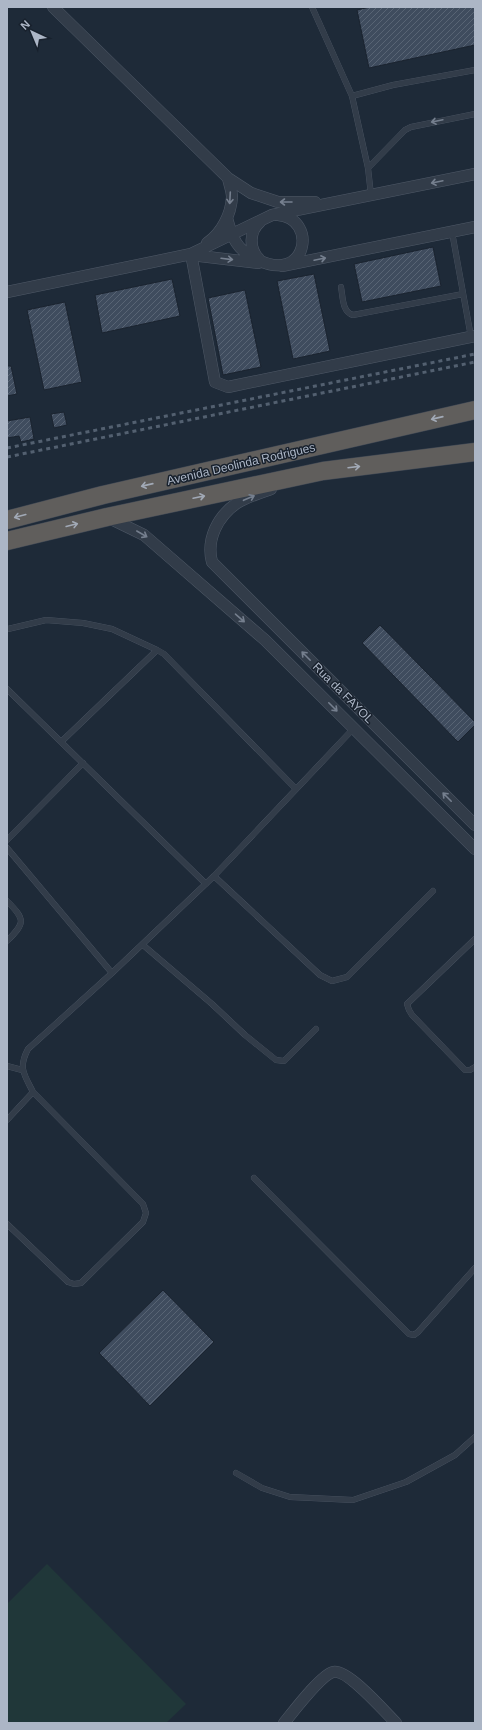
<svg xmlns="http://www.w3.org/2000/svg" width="482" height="1730" font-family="Arial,sans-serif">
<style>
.pitch{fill:#203739}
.building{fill:url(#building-hatch);stroke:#1a232f}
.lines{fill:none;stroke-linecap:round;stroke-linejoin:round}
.service-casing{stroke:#4f5967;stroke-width:6}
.minor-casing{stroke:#4f5967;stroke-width:12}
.trunk-casing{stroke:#3d4653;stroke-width:19}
.service{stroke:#323c49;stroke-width:5.5}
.minor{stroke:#323c49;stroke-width:11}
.trunk{stroke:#605e5c;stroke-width:18}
.rail{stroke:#536070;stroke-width:3;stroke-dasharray:4 4;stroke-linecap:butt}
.oneway{stroke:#757f8e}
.oneway2{stroke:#a1a9b6}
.labels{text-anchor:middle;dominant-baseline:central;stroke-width:3;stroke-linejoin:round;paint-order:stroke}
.street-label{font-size:12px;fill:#acb6c6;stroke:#18212d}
</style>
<defs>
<pattern id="building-hatch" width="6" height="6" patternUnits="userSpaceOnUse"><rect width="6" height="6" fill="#3f4c5e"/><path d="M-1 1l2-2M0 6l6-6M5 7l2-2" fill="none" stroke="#586474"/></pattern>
</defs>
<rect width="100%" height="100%" fill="#1e2a38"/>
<path class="pitch" d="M47,1564l139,140 -20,19 -159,-1v-118z"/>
<path class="building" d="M370,7h105v38l-106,23 -12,-58z
M433,247l8,39 -79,16 -8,-38z
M314,274l16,77 -37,8 -16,-78z
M172,279l8,37 -78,17 -7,-38z
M245,290l16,77 -38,8 -15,-77z
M65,302l17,80 -38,8 -17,-80z
M7,366h4l6,28 -10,2z
M64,412l3,13 -13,3 -3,-14z
M30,417l4,22 -13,3 -2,-6 -12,2v-17z
M380,625l95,97v3l-17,17 -96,-99z
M163,1290l51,52 -64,64 -51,-53z"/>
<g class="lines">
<defs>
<path id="service" d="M312,7l40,89 16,72 3,27
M352,96l41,-11 82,-15
M368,168l37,-38 6,-3 64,-13
M452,232l19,105
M341,287c2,10 1,25 12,28l110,-21
M8,629l38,-9 37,3 29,6 45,21 7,4 132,135
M7,689l199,195
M61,742l96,-92
M7,840l76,-77
M7,848l105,125
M214,876l106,99 12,6 15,-4 86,-86
M7,901c19,19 18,22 0,40
M475,939l-68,65 2,6 3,5 53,55h5l5,-3
M143,945l69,59 33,31 31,25 8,1 32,-32
M7,1066l15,4
M7,1120l26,-28
M254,1178l155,156 5,1 4,-3 57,-64
M7,1224l61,58 6,2 7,-1 62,-61 3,-9 -3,-9 -110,-112c-9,-18 -15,-24 -5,-43l84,-76 102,-97 140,-148
M236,1473l26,15 28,9 63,3 53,-18 49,-27 20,-18"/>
<path id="minor" d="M53,7l175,171 23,15 27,9h37
M227,218c5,20 10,32 29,41 52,27 62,-41 22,-44
M207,243c15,-10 24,-29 25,-46 0,-6 -3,-13 -4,-19
M191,254l24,128 13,5 247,-51
M191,255l67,8
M259,259c-10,-10 -10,-28 1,-37
M282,266l193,-39
M7,292l184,-38 81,-39 203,-41
M271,489c-11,4 -24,8 -34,14 -19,13 -31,36 -25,59l263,263
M107,517l37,18 121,105 210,209
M284,1723c9,-11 37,-48 49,-51 14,-4 52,40 63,51"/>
<path id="trunk" d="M7,520l96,-25 372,-85
M7,541l100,-24 216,-46 152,-19"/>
</defs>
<use href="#service" class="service-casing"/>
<use href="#minor" class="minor-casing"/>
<use href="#trunk" class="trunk-casing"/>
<use href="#service" class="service"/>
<use href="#minor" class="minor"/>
<use href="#trunk" class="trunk"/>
<path class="rail" d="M7,448l468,-94
M7,457l468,-95"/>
</g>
<defs><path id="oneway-shaft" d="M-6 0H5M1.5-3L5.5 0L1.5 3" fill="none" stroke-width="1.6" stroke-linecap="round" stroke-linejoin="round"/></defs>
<g class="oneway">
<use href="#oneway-shaft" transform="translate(437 121) rotate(168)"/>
<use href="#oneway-shaft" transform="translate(437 182) rotate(168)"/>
<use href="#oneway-shaft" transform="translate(230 198) rotate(93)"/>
<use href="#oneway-shaft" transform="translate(286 202) rotate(-180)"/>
<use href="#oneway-shaft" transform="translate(227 259) rotate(7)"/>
<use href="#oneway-shaft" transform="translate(320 259) rotate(-12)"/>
<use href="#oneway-shaft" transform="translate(249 498) rotate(-23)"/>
<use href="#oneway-shaft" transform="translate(142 534) rotate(30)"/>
<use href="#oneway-shaft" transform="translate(240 618) rotate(41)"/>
<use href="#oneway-shaft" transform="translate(306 656) rotate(-135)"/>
<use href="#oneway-shaft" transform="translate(333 707) rotate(45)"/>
<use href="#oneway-shaft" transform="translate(447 797) rotate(-135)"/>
</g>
<g class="oneway2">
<use href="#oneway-shaft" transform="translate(437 418) rotate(167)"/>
<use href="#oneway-shaft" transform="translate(354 467) rotate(-7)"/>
<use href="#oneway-shaft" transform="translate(147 485) rotate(167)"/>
<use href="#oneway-shaft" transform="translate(199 497) rotate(-12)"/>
<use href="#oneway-shaft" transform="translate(20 516) rotate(165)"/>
<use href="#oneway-shaft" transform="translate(72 525) rotate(-14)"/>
</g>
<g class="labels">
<g class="street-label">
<text transform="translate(241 464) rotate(-13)">Avenida Deolinda Rodrigues</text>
<text transform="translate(343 693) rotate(45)">Rua da FAYOL</text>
</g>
</g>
<rect width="482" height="1730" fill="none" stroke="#acb6c6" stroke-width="16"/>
<g transform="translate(32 32) rotate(316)" stroke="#18212d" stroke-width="3" paint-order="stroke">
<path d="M0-3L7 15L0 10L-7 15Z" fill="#acb6c6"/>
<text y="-6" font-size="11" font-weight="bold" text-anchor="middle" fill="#acb6c6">N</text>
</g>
</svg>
